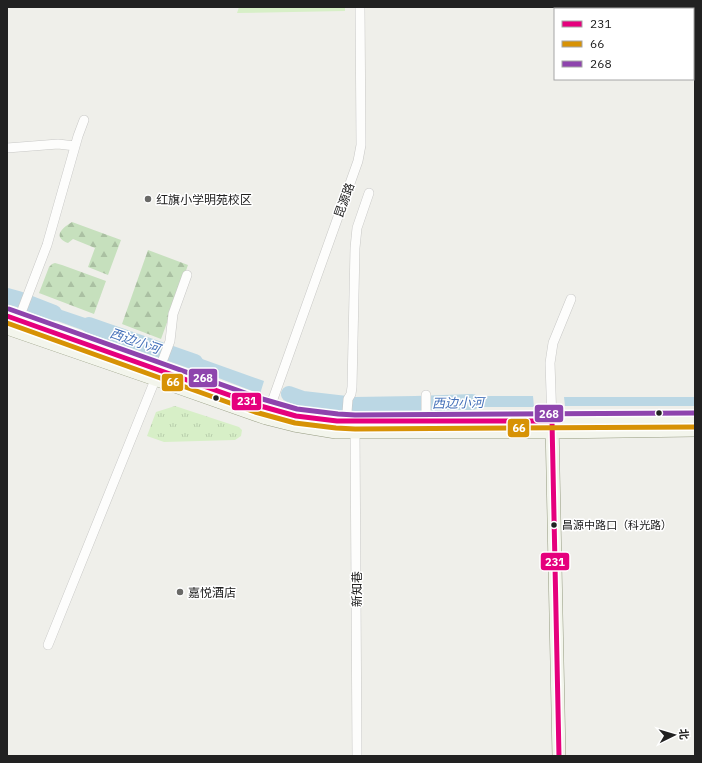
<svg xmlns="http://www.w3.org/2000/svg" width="702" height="763" font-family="'IBM Plex Sans','Noto Sans SC',sans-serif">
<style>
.grass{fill:url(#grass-tufts)}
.forest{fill:url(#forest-firs)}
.water{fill:#bbd7e4}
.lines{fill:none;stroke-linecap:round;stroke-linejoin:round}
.river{stroke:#bbd7e4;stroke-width:16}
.street-casing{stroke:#c8c8c6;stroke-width:10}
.secondary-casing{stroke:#959b80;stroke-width:14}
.street{stroke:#fdfdfc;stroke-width:9}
.secondary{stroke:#f3f5ec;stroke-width:13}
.bus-1-casing{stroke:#fff;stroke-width:8}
.bus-2-casing{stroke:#fff;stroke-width:8}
.bus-3-casing{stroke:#fff;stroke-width:8}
.bus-1{stroke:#e5007d;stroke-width:5}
.bus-2{stroke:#d79205;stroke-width:5}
.bus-3{stroke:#8e44ad;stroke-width:5}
.poi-dot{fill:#696967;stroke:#fff;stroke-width:1.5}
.bus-dot{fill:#212121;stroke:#fff;stroke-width:1.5}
.labels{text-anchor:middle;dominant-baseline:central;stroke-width:3;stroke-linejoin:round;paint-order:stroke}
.bus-label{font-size:11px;fill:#212121;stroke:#fff;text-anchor:start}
.poi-label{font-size:12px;fill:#212121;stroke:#fff;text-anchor:start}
.street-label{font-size:12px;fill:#212121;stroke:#fff}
.water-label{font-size:13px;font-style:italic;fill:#4571b9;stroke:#fff}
.line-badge{stroke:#fff;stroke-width:1.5}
.badge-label{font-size:11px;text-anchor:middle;font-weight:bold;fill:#fff}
</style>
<defs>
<pattern id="grass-tufts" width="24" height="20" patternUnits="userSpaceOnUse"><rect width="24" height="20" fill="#d7efc7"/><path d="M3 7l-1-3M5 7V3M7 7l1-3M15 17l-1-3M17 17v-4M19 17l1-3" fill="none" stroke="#b8cdab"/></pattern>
<pattern id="forest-firs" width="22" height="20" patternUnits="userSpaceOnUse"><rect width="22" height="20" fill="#c6e0bd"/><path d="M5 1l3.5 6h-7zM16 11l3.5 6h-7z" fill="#aac0a2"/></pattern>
</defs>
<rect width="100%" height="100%" fill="#efefea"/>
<path class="grass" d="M239,7h106v4l-108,2z
M175,406l64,21 3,3 -1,6 -6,4 -71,2 -17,-6 9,-24z"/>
<path class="forest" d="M72,222l49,18 -13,35 -20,-8 7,-19 -22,-9 -5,4c-16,-6 -6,-15 4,-21z
M148,250l40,15 -27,74 -39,-15z
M55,263l7,2 44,16 -12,33 -55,-21 10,-26 3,-3z"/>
<path class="water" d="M7,292l13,3 -3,9 -10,-2z
M35,301l77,26 -5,12 -77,-28z
M122,330l41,14 -4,13 -41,-16z
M177,350l87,31 -4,13 -88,-34z
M290,391l16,4 36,4 -2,10 -37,-5 -16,-4z
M449,396h84l1,11h-83z
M564,397h131v9h-130z
M415,399v10l-62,1 3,-9z"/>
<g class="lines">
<path class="river" d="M7,296l11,3 36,14
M89,325l106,37
M289,394l14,5 52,6 60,-1 57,-2"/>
<defs>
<path id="street" d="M7,148l51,-4 17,2
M16,326l31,-81 31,-109 6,-16
M426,395v26
M268,413l90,-252 3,-16 -1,-138
M552,421l-2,-58 3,-20 18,-44
M346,426l2,-27 3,-5 1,-7 3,-139 2,-20 12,-35
M355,427l2,329
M48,645l111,-275 11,-29 3,-27 14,-39"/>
<path id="secondary" d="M7,316l250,89 39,11 41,5 18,1 197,-1 143,-1
M7,328l148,51 111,39 28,7 42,7h216l143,-2
M552,423l7,333"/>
</defs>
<use href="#street" class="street-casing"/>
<use href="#secondary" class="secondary-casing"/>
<use href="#street" class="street"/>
<use href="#secondary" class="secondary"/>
<defs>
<path id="bus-1" d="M7,316l250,89 39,11 41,5h215l7,335"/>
<path id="bus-2" d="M7,323l248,89 40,11 41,5 19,1 340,-2"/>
<path id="bus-3" d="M9,309l250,89 38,11 41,5 17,1 340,-2"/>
</defs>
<use href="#bus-1" class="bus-1-casing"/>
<use href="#bus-2" class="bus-2-casing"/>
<use href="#bus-3" class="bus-3-casing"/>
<use href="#bus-1" class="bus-1"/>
<use href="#bus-2" class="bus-2"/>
<use href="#bus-3" class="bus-3"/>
</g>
<g class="poi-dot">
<circle cx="148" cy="199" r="4"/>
<circle cx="180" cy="592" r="4"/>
</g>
<g class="bus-dot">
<circle cx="216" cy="398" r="3.5"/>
<circle cx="659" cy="413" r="3.5"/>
<circle cx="554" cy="525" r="3.5"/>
</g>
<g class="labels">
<g class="bus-label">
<text x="562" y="525">昌源中路口（科光路）</text>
</g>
<g class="poi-label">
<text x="156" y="199">红旗小学明苑校区</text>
<text x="188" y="592">嘉悦酒店</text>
</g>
<g class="street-label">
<text transform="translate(344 200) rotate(-70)">昆源路</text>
<text transform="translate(356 589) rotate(-90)">新知巷</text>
</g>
<g class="water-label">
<text transform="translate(135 341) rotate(19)">西边小河</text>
<text transform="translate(458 403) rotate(-1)">西边小河</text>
</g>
</g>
<g class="line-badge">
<rect x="188" y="368" width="30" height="20" rx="4" fill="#8e44ad"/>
<rect x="161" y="373" width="23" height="19" rx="4" fill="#d79205"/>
<rect x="231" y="392" width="31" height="19" rx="4" fill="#e5007d"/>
<rect x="534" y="404" width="30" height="19" rx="4" fill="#8e44ad"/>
<rect x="507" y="418" width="23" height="20" rx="4" fill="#d79205"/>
<rect x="540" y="552" width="30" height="19" rx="4" fill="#e5007d"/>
</g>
<g class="badge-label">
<text x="203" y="382">268</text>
<text x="173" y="386">66</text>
<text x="247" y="405">231</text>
<text x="549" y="418">268</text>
<text x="519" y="432">66</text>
<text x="555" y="566">231</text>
</g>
<rect width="702" height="763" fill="none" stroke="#212121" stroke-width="16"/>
<rect x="554" y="8" width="140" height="72" fill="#ffffff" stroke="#a6a6a6"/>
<rect x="562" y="21" width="20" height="6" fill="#e5007d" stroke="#a6a6a6"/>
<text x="590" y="28" font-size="12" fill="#212121">231</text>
<rect x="562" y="41" width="20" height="6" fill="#d79205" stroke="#a6a6a6"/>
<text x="590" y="48" font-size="12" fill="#212121">66</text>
<rect x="562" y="61" width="20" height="6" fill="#8e44ad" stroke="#a6a6a6"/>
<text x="590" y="68" font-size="12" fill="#212121">268</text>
<g transform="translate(674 735) rotate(85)" stroke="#ffffff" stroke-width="3" paint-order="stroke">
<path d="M0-3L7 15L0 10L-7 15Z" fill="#212121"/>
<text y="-6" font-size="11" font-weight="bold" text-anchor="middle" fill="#212121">北</text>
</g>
</svg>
